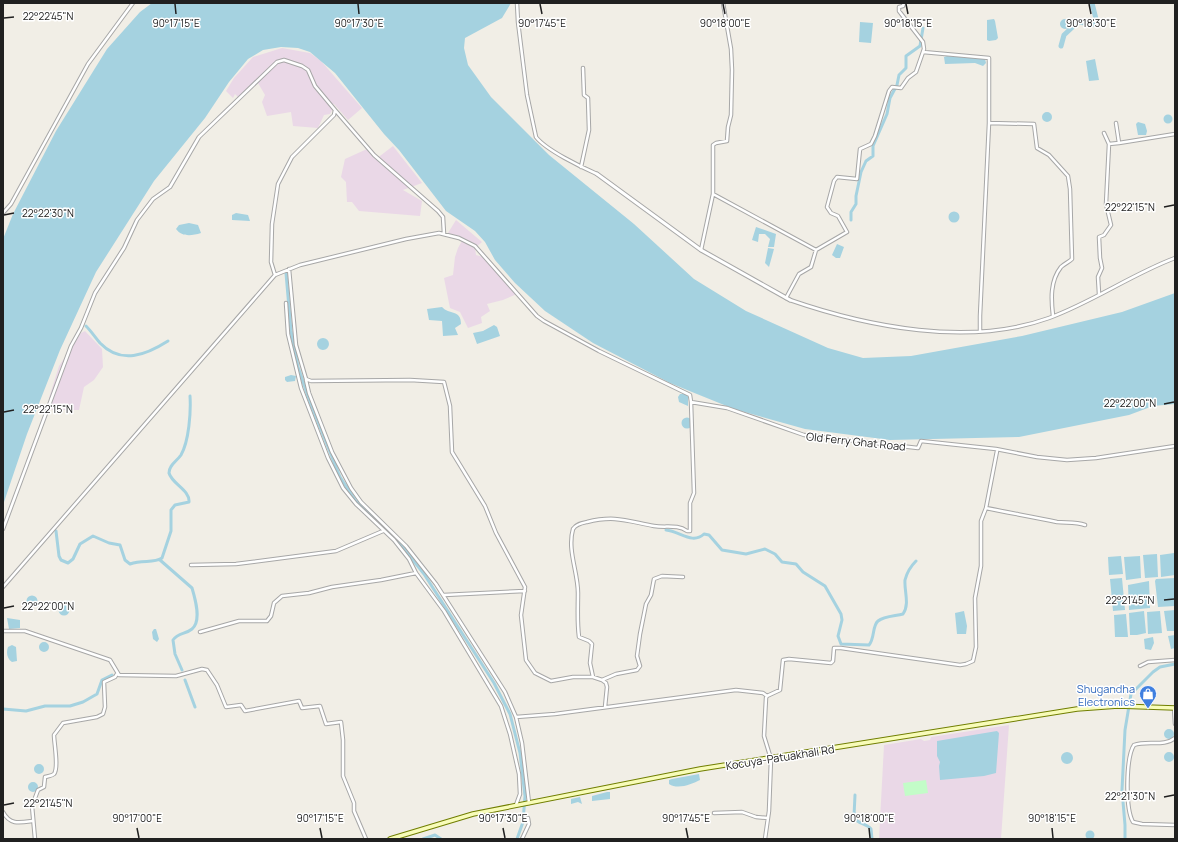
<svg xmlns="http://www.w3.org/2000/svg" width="1178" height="842" font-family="Manrope,sans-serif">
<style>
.industrial{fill:#ead8e7}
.park{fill:#c3fcc8}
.water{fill:#a5d2e0}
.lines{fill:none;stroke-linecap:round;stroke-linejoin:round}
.canal{stroke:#a5d2e0;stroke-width:3}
.river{stroke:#a5d2e0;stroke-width:5}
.minor-casing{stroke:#a7a7a7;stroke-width:4.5}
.tertiary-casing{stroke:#a7a7a7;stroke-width:5}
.secondary-casing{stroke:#707e00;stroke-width:5.5}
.minor{stroke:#fff;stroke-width:2.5}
.tertiary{stroke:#fff;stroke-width:3}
.secondary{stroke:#f8fcb9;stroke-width:3.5}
.ticks{fill:none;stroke:#202020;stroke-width:1.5}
.labels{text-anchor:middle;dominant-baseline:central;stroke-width:3;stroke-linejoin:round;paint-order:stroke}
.street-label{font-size:11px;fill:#202020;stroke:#fff}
.shop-label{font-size:11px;fill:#366cbe;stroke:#fff;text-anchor:end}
.ticks-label{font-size:10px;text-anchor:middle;fill:#202020;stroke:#fff;stroke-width:3;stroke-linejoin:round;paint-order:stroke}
</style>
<rect width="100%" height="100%" fill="#f1eee6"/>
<path class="industrial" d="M282,48l28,5 11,8 41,47 -14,12 -14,-16 -4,1 2,5 -2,4 -6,1 -6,13 -25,-2 -2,-14 -24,4 -5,-14 3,-7 -7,-12 -18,16 -5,-5 -2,4 -7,-7 8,-13 19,-21z
M393,146l29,37 -19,7 19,11 -2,15 -61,-5 -7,-9h-5l-1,-20 -5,-5 4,-18 22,-10 9,10z
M456,220l26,22 -7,6 1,7 7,2 34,37 -14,6 -16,4 3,7 -9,6 1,6 -14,5 -8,-16 -10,-4 -6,-30 9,-3 2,-18 3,-9 5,-9 -15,-6z
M85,331l17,18 1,18 -9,13 -10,7 -5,23h-27l-3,-12 10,-32 22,-33z
M1009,725l-8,114h-122l5,-94 37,-6 3,2 6,-1 1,-3z"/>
<path class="park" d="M926,780l2,13 -23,3 -2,-13z"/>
<path class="water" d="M152,3h359l-9,15 -37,20 -1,10 4,17 23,32 58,58 85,69 60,55 52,32 82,37 35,10 48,-2 111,-20 100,-24 53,-19v111l-22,2 -24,9 -110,22 -129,3 -85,-11 -71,-20 -42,-17 -22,-9 -77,-40 -48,-32 -30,-28 -20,-23 -10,-18 -10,-11 -29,-20 -47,-61 -15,-16 -49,-61 -25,-21 -12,-4 -17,-1 -18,3 -15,9 -19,23 -24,36 -51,63 -58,91 -36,78 -33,84 -24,71v-266l10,-25 43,-83 51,-82 33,-37z
M1060 24a5 5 0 1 1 10 0a5 5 0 1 1-10 0Z
M987,20l7,-1 1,2 3,17 -2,2 -7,1 -2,-1z
M860,22l13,1 -2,20 -12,-1z
M947,56l38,3 1,4 -3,3 -8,-3 -30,1 -1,-7z
M1095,59l4,21 -10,1 -3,-20z
M1042 117a5 5 0 1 1 10 0a5 5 0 1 1-10 0Z
M1163.5 119a4.5 4.5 0 1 1 9 0a4.5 4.5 0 1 1-9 0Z
M1138,122l7,2 2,7 -1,4h-8l-2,-11z
M948.5 217a5.5 5.5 0 1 1 11 0a5.5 5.5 0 1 1-11 0Z
M236,213l12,2 2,6 -18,-1v-5z
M189,223l9,2 3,8c-10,3 -19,4 -25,-4l3,-4z
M756,227l20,7 -2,13h-6l2,-8 -5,-5h-6l-1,8 -6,-2z
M837,244l7,3 -4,11h-4l-4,-3z
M768,248l6,1 -5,18 -4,-4z
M442,307c7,8 19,2 19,17l-6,4 3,7 -15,1 -1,-15 -13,-1 -2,-11z
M494,325l3,2 3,9 -23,8 -4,-11 10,-2z
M317 344a6 6 0 1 1 12 0a6 6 0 1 1-12 0Z
M291,375l5,1 -1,5 -8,1 -2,-2v-3z
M680,394h5l3,2v10l-9,-4 -1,-5z
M681.5 423a5.5 5.5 0 1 1 11 0a5.5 5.5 0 1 1-11 0Z
M1174,553l1,22 -14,2 -1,-22z
M1157,554l1,23 -13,1 -2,-23z
M1121,556l2,18 -14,1 -1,-18z
M1140,556l1,22 -15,2 -2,-23z
M1122,578l3,32 -12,1 -3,-32z
M1175,578v28l-17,1 -3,-26 1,-2z
M1149,581l1,27 -21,2 -1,-25z
M26.5 601a5.5 5.5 0 1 1 11 0a5.5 5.5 0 1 1-11 0Z
M58.5 610a5.5 5.5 0 1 1 11 0a5.5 5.5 0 1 1-11 0Z
M1175,610v21h-8l-3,-20z
M964,611l3,15 -1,8h-9l-2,-21z
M1144,611l2,22 -9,2h-7l-1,-22z
M1160,611l2,22 -14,1 -1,-22z
M1126,614l2,23h-13l-1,-22z
M7,618l13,2v8l-11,1z
M154,629h2l3,10 -2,3 -4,-3 -1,-7z
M1175,635v13l-4,1 -3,-13z
M1153,637l1,6 -3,7 -6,-1 -1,-10z
M39 647a5 5 0 1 1 10 0a5 5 0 1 1-10 0Z
M12,645l4,2 1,14 -5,1c-5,-3 -6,-10 -4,-15z
M1164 734a5 5 0 1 1 10 0a5 5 0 1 1-10 0Z
M997,731l2,2 -3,40 -12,3 -44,4 -1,-14 1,-4 -3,-6v-15z
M1061 758a6 6 0 1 1 12 0a6 6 0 1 1-12 0Z
M1164 757a5 5 0 1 1 10 0a5 5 0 1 1-10 0Z
M34 769a5 5 0 1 1 10 0a5 5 0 1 1-10 0Z
M699,774l1,6c-8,4 -22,10 -31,4v-4l3,-1z
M28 787a5 5 0 1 1 10 0a5 5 0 1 1-10 0Z
M607,792h3v7l-18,2v-5z
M580,797l2,7 -4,-2 -7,2v-5z
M1085.5 835a4.5 4.5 0 1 1 9 0a4.5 4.5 0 1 1-9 0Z"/>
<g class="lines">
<path class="canal" d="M851,220v-8l5,-8v-8l5,-24 5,-11 7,-5v-10l14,-32 3,-16 7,-13 2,-10 7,-7v-12l14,-10 3,-18
M286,273l5,58 7,36 12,35 30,75 15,23 43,41 26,33 70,109 16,31 10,39 5,43 -2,26 -6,17
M86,326c5,5 9,11 14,17 21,22 46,12 68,-2
M666,530c14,1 26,15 38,4l5,1 13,15 24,4 19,-5 10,5 7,8 14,2 7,8 22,14 16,28 1,6 -4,16 3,8 28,1c6,-7 3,-19 9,-24 6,-5 17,-5 25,-7 7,-10 1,-23 2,-34 2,-8 6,-14 11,-19
M56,531l3,25 2,4 7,3 5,-4 7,-15 13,-8 16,7 11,2 5,15 5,4c13,-5 23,0 32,-6l9,-27v-21l4,-5 14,-3c1,-12 -17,-18 -20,-29 0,-8 8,-12 12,-18 8,-14 10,-43 9,-59
M160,560l32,28c3,10 10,33 0,41 -6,5 -14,4 -19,11l2,14 7,16
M185,680l10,27
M3,709l23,2 19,-5h25l13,-4 14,-8 5,-14 10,-5
M855,795l-1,21c2,8 12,7 17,13l1,10
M423,839l12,-4 6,4
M1125,839v-14l-3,-35 3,-60 6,-36 22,-22 7,-5 15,-3"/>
<path class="river" d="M1061,46l3,-11 14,-13 15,2 4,-1 -5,-20"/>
<defs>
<path id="minor" d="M517,3l1,19 9,73 9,42c10,13 45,30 61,37
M923,52l66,6v65
M335,110l39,45 64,56 5,6 1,17
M1119,143l56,-9
M1109,144l10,-1 -3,-20
M581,167l8,-37 -1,-32 -4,-3 -1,-27
M713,194l103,56
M3,213l8,-9 77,-140 45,-61
M701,250l12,-56v-49l3,-2 11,-2 1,-14 3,-12 1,-45 -1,-21 -8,-46
M289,269l7,76 10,34 5,2 99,-1 34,2 6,24 2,46 33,54 11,27 29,54 -4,28 5,45 9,13 16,8 22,-4h20l9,3 4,3 1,4 -2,20
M1099,294l-1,-17 4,-9 -2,-10 -1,-21 5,-2 7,-10 -5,-21 3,-60 -5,-11
M786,298l13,-24 12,-7 5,-17 31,-18 -9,-16 -7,-3 -4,-6 7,-26 3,-4 20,2 3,-30 11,-5 4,-8 14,-45 3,-4 9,1 7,-10 8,-6 8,-23 -1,-7 -24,-31v-4l4,-1 1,-3
M790,300c78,27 179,47 259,18 44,-16 83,-44 126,-60
M286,303l2,31 13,54 27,70 15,30 13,16 38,36 15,19 7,14 28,38 57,95 9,28 9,40 1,20 -4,11
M980,331v-15l9,-193 45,1 3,24 12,7 19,21 2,13 2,70c-3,3 -8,5 -11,8 -11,14 -10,32 -8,49
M306,380l3,13 23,59 19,36 10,14 45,44 30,38 69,108 11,25 6,26 7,60
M997,451l-11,57c24,5 48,9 71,14 10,1 19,0 28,3
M3,529l68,-183 10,-18 14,-35 29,-45 13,-28 16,-21 17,-12 29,-50 78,-75 7,-2 18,6 6,4 7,16 20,24 -1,5 -42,42 -14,27 -6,40 -1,38 4,13
M191,565l45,-1 100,-13 47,-20
M3,587l272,-312 25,-10 106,-26 33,-6 20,5 16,8 62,70 7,5 55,30 91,44 1,7 36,6 77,27 114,13 3,-7 75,8 41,8 30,3 29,-2 79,-12
M444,595l81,-4
M3,631h22l85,29 9,15 57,1 26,-7 5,1 10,15 9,22 15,-2 4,6 54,-10 3,7 18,-2 6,18 15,-2 2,18v36l11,27v8l12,28
M200,632l39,-11h28l4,-5 3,-13 8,-7 27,-3 23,-6 49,-7 35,-7
M1140,666l8,-4 27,-2
M593,677l-3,-14 2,-19 -3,-3 -10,-4c-2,-15 -1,-29 -1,-44 0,-21 -11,-43 -5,-64 3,-5 9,-6 14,-7 28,-7 40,-1 67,4 12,2 23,-2 33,5h3v-28l4,-10 -3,-91
M602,680l14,-6 21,-4 3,-4 -3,-10 3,-22 6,-30 5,-9 3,-16 8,-3 21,1
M1174,708l1,16
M516,717l39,-3 181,-24 27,3 4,3
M1175,738c-11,9 -28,2 -41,7 -8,12 -9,63 -1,77l9,2 33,1
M3,812c7,13 16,11 29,9
M714,813l28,-1 14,5 12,1
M35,839l-3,-33 6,-16 6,-3 1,-10c3,-1 7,-1 9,-3 5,-6 0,-31 0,-39l9,-12 34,-6 6,-3 2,-7 -1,-25 11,-5 2,-3
M522,839l7,-15 -1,-6
M765,839l4,-28 2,-52 -7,-23 2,-38 1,-2 13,-6 3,-30 6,-1 42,4 2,-2 1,-13h7l119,17 6,-1 7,-3 3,-14 -1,-49 6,-32v-45l5,-13"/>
<path id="tertiary" d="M597,174l104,76 89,50"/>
<path id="secondary" d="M390,839l83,-25 227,-45 377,-60 41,-3 57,2"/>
</defs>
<use href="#minor" class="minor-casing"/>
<use href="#tertiary" class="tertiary-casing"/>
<use href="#secondary" class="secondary-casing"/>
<use href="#minor" class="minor"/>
<use href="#tertiary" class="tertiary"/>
<use href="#secondary" class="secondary"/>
</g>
<path class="ticks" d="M175,4l1,10M358,4l1,10M540,4l2,10M723,4l2,10M906,4l2,10M1089,4l2,10M4,18l10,-1M1164,207l10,-2M4,215l10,-2M1164,404l10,-2M4,412l10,-2M1164,600l10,-1M4,608l10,-2M1164,797l10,-2M4,805l10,-2M137,828l2,10M320,828l2,10M503,828l2,10M686,828l2,10M869,828l1,10M1052,828l1,10"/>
<defs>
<symbol id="shop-pin" viewBox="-11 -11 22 30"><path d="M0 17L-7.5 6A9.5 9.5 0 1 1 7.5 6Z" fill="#3f7fe0" stroke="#fff"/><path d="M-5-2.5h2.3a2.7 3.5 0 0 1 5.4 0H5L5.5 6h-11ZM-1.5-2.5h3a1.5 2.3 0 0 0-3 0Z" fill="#fff"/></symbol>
</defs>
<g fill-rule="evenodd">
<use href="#shop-pin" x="1138" y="684" width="20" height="27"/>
</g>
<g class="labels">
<g class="street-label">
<text transform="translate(856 441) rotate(6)">Old Ferry Ghat Road</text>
<text transform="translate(780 757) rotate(-9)">Kocuya-Patuakhali Rd</text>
</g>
<g class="shop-label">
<text x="1135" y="688">Shugandha<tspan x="1135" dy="13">Electronics</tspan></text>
</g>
</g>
<g class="ticks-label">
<text x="48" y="20">22°22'45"N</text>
<text x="176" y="27">90°17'15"E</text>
<text x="359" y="27">90°17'30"E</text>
<text x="542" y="27">90°17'45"E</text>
<text x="725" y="27">90°18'00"E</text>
<text x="908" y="27">90°18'15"E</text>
<text x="1091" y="27">90°18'30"E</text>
<text x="1130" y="211">22°22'15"N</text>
<text x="48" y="217">22°22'30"N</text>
<text x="1130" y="407">22°22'00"N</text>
<text x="48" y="413">22°22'15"N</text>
<text x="1130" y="604">22°21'45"N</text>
<text x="48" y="610">22°22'00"N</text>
<text x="1130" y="800">22°21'30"N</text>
<text x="48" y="807">22°21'45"N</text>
<text x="137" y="822">90°17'00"E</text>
<text x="320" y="822">90°17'15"E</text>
<text x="503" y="822">90°17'30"E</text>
<text x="686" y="822">90°17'45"E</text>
<text x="869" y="822">90°18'00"E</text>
<text x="1052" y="822">90°18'15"E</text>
</g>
<rect width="1178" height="842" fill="none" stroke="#202020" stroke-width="8"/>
</svg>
